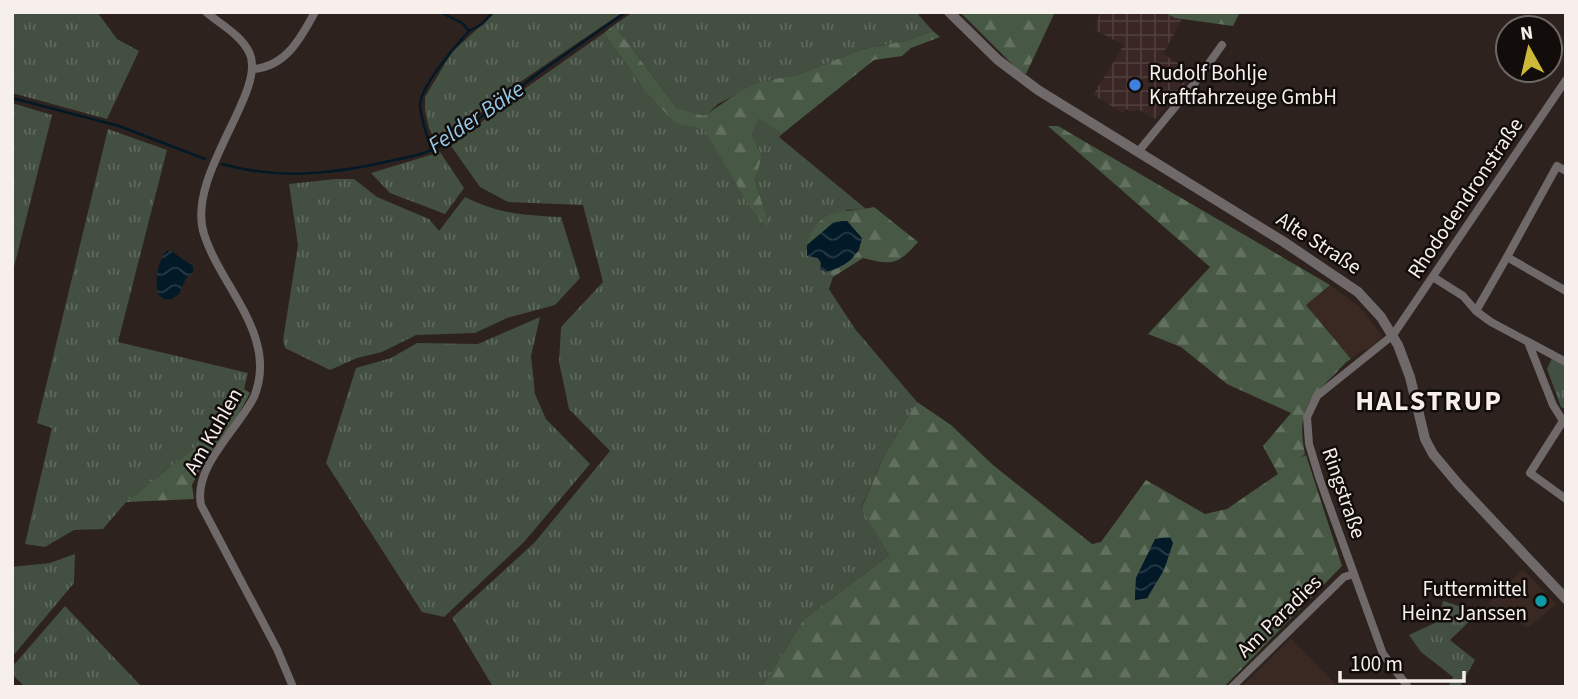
<svg xmlns="http://www.w3.org/2000/svg" width="1578" height="699" font-family="'Source Sans 3',sans-serif">
<style>
.built{fill:#3a2922}
.industrial{fill:url(#industrial-grid)}
.grass{fill:url(#grass-tufts)}
.forest{fill:url(#forest-firs);fill-rule:evenodd}
.water{fill:url(#water-waves)}
.lines{fill:none;stroke-linecap:round;stroke-linejoin:round}
.stream{stroke:#021927;stroke-width:2.5}
.minor{stroke:#6f696a;stroke-width:8}
.tertiary{stroke:#6f696a;stroke-width:10}
.shop-dot{fill:#3f7fe0;stroke:#120d0b;stroke-width:2.5}
.culture-dot{fill:#0f9aa8;stroke:#120d0b;stroke-width:2.5}
.labels{text-anchor:middle;dominant-baseline:central;stroke-width:5;stroke-linejoin:round;paint-order:stroke}
.poi-label{font-size:21px;fill:#f7efec;stroke:#120d0b;text-anchor:start}
.street-label{font-size:21px;fill:#f7efec;stroke:#120d0b}
.water-label{font-size:23px;font-style:italic;fill:#96c8e9;stroke:#120d0b}
.district-label{font-size:28px;font-weight:bold;letter-spacing:2px;fill:#f7efec;stroke:#120d0b}
</style>
<defs>
<pattern id="industrial-grid" width="8" height="8" patternUnits="userSpaceOnUse" patternTransform="scale(1.75)"><rect width="8" height="8" fill="#3a2725"/><path d="M0 4h8M4 0v8" fill="none" stroke="#4e3c3a"/></pattern>
<pattern id="grass-tufts" width="24" height="20" patternUnits="userSpaceOnUse" patternTransform="scale(1.75)"><rect width="24" height="20" fill="#434f41"/><path d="M3 7l-1-3M5 7V3M7 7l1-3M15 17l-1-3M17 17v-4M19 17l1-3" fill="none" stroke="#5f695d"/></pattern>
<pattern id="forest-firs" width="22" height="20" patternUnits="userSpaceOnUse" patternTransform="scale(1.75)"><rect width="22" height="20" fill="#475944"/><path d="M5 1l3.5 6h-7zM16 11l3.5 6h-7z" fill="#62715f"/></pattern>
<pattern id="water-waves" width="16" height="10" patternUnits="userSpaceOnUse" patternTransform="scale(1.75)"><rect width="16" height="10" fill="#021927"/><path d="M0 5q4-4 8 0t8 0" fill="none" stroke="#283b46"/></pattern>
</defs>
<rect width="100%" height="100%" fill="#2d221e"/>
<path class="built" d="M1330,285l30,22 23,30 -14,12 -6,1 -12,9 -45,-54z
M1523,569l33,35 -28,24 -40,-24z
M1291,638l47,49h-97z"/>
<path class="industrial" d="M1100,12h64l11,6 7,1 -19,35 33,20 -41,45 -18,-10 -3,3 -8,-3 -3,4 -30,-18 31,-50 -29,-15z"/>
<path class="grass" d="M12,12h85l20,27 22,12 -32,68 -95,-26z
M496,12h127l-103,70 -83,64 -8,-18 -4,-17v-14l27,-45z
M633,12h283l17,19 -28,10 -42,8 -63,25 -40,8 -42,22 -14,13 -27,-9 -63,-83z
M604,33l38,54 62,41 47,80 18,19 -14,-47 7,-23 -10,-22 7,-18 23,17 -3,3 87,72 -19,1 -29,48 3,5v6l12,8 -4,12 26,40 62,73 -32,52 -24,54 28,47 -85,64 -42,68h-269l-41,-69 83,-76 75,-91 -41,-42 -10,-47 2,-35 42,-45 -20,-77 -75,-3 -28,-15 -29,-41 69,-54z
M12,103l40,12 -40,160z
M108,129l59,21 -49,192 130,31 -4,16 -40,51 -78,62 -23,27 -29,1 -29,17 -20,-3 27,-116 -15,-5z
M440,152l24,36 -19,26 -55,-21 -19,-20z
M336,179h18l23,18 52,22 10,12 26,-34c34,17 58,18 96,20l19,61 -25,27 -48,13 -32,15 -59,2 -34,17 -25,6 -27,12 -45,-22 -2,-8 15,-95 -9,-61z
M540,317l-9,39 4,38 11,25 44,45 -66,78 -80,75 -22,-5 -96,-149 30,-95 35,-10 26,-15 61,1z
M1552,358l14,8v43l-5,-2 -14,-38z
M75,554l-1,29 -62,74v-90l38,-4z
M1443,601l36,11 -29,28 25,20 -15,27h-12l5,-10 -32,-25 -12,-17 30,-14z
M65,606l77,81h-117l-13,-13v-7z"/>
<path class="forest" d="M960,12h95l-29,62 -9,-5z
M1164,12h76l-7,14 -58,-8z
M614,25l63,83 27,8 35,-24 21,-10 40,-8 63,-25 42,-8 28,-10 7,6 -29,11 -9,8 -28,4 -92,74 -23,-16 -7,17 10,22 -7,23 15,49 -19,-20 -47,-80 -29,-6 -33,-36 -38,-54z
M1048,126h10l272,159 -24,20 45,54c-7,4 -11,10 -17,16 -28,27 -37,38 -29,79l-5,4 6,-3 36,111 -118,121h-462l42,-68 85,-64 -28,-46 24,-55 32,-52 34,23 42,40 99,79 9,-2 45,-62 59,34 22,-5 51,-35 -15,-28 28,-33 -64,-29 -46,-37 -33,-13 62,-67zM1155,540l-7,58 -13,2 1,-22z
M874,207l44,35c-21,24 -26,23 -55,16l-30,19 -7,-5 12,-4 21,-17 2,-13 -14,-17 -13,1 -27,23c11,-39 35,-31 67,-38z
M244,389l6,4 -13,24 -33,44 -12,24 2,14 -68,3 78,-62z"/>
<path class="water" d="M847,221l15,17c-4,21 -17,28 -36,34l-6,-3 1,-6 -3,-5 -11,-2v-11l27,-23z
M166,251h5l22,15v6l-7,6 -7,16c-8,7 -14,8 -22,-1 -1,-16 0,-28 9,-42z
M1170,537l3,6 -9,27 -17,28 -12,2 1,-22 19,-39z"/>
<g class="lines">
<path class="stream" d="M469,31l13,-7 11,-12
M12,98l107,28 86,33
M431,150c-3,-14 -10,-30 -11,-44 -1,-18 36,-61 49,-75l-7,-8 -22,-11
M222,164c56,16 112,10 168,-3 20,-4 39,-8 57,-18l93,-71 86,-60"/>
<path class="minor" d="M206,12c14,12 35,23 43,40 20,38 -64,123 -45,182 17,54 75,102 50,163 -17,33 -61,70 -53,108l76,144 16,38
M254,69c32,-3 47,-31 61,-57
M1138,152l56,-68 28,-39
M1566,171l-9,-5 -50,91 59,34
M1433,277l30,19 13,15 15,11 75,40
M1476,311l31,-54
M1528,342l25,63 10,16 -33,52 36,26
M1232,687l112,-110 10,-3
M1408,687l-25,-33 -63,-174 -11,-36 -2,-27 10,-21 76,-61 173,-255"/>
<path class="tertiary" d="M949,12l49,48 40,30 246,152 74,50 23,25 17,28 12,32 15,62 8,15 26,31 107,114"/>
</g>
<circle class="shop-dot" cx="1135" cy="85" r="7"/>
<circle class="culture-dot" cx="1541" cy="601" r="7"/>
<g class="labels">
<g class="poi-label">
<text x="1149" y="73">Rudolf Bohlje<tspan x="1149" dy="24">Kraftfahrzeuge GmbH</tspan></text>
<text x="1527" y="589" text-anchor="end">Futtermittel<tspan x="1527" dy="24">Heinz Janssen</tspan></text>
</g>
<g class="street-label">
<text transform="translate(1465 198) rotate(-56)">Rhododendronstraße</text>
<text transform="translate(1319 243) rotate(33)">Alte Straße</text>
<text transform="translate(213 431) rotate(-60)">Am Kuhlen</text>
<text transform="translate(1344 493) rotate(71)">Ringstraße</text>
<text transform="translate(1279 616) rotate(-44)">Am Paradies</text>
</g>
<g class="water-label">
<text transform="translate(476 117) rotate(-34)">Felder Bäke</text>
</g>
<g class="district-label">
<text x="1429" y="401">HALSTRUP</text>
</g>
</g>
<rect width="1578" height="699" fill="none" stroke="#f7efec" stroke-width="28"/>
<g transform="translate(1529 49) rotate(352)"><circle r="33" fill="#120d0b" stroke="#6e6765" stroke-width="2"/>
<path d="M0-5L12 26L0 18L-12 26Z" fill="#cdb938"/>
<text y="-10" font-size="19" font-weight="bold" text-anchor="middle" fill="#f7efec">N</text>
</g>
<path d="M1340 671v10h124v-10" fill="none" stroke="#f7efec" stroke-width="3.5"/>
<text x="1350" y="671" font-size="21" fill="#f7efec" stroke="#120d0b" stroke-width="5" paint-order="stroke">100 m</text>
</svg>
